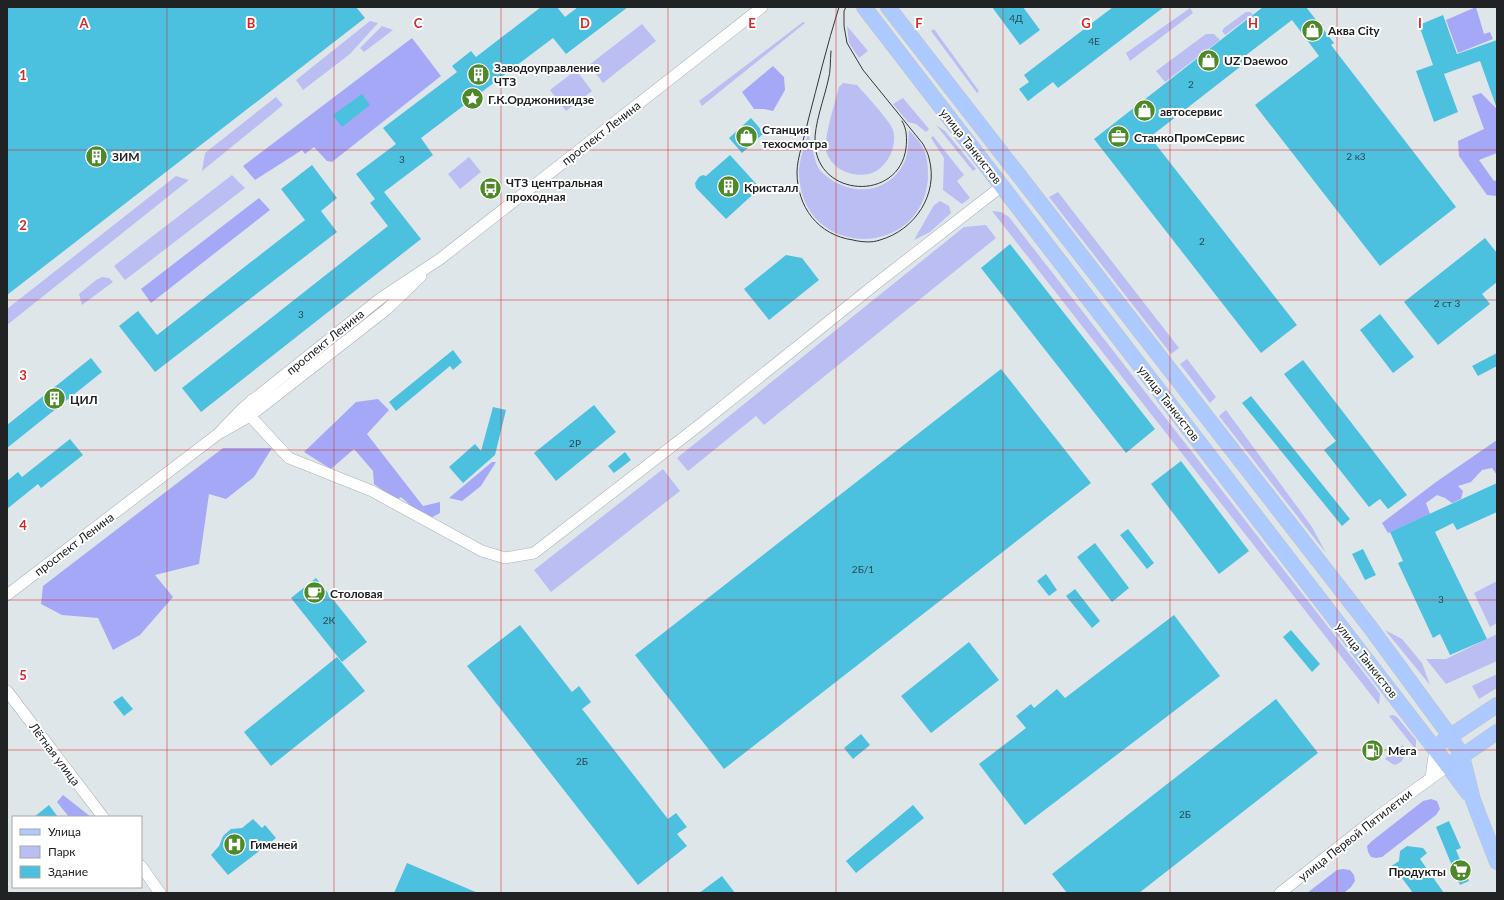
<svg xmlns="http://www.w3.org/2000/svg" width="1504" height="900" font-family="Lato,sans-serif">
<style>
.green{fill:#babef3}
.forest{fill:#a5a8f7}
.building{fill:#4bc0df}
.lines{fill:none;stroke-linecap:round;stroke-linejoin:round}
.minor-casing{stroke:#abb1b6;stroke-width:12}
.major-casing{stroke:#c1c1c2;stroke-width:16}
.minor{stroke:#fff;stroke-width:11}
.major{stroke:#accaff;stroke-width:15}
.tram{stroke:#333638;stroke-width:1}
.grid{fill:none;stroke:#d62828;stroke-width:1;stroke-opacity:0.55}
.labels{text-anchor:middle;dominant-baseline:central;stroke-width:4;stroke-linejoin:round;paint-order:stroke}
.number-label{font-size:10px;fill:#2b4a53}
.poi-label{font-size:12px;font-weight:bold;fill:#202224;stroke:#fff;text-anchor:start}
.street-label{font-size:12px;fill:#202224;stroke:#fff}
.grid-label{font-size:13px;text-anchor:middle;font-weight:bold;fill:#d62828;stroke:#fff;stroke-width:4;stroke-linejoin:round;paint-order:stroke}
</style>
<rect width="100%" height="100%" fill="#dfe6ea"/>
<path class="green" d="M1190,8l3,5 -63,48 -4,-8z
M1246,12h4l3,2 -28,21 -3,-4 2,-3z
M370,21l8,2 -28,31 -47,36 -7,-10z
M803,22l2,1 -103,83 -3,-5z
M642,24l14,17 -53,42 -14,-18z
M382,26l11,4 -29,22 -4,-4z
M847,26l21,25 -9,7 -10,-15z
M934,29l45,62 -2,2 -46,-62z
M1206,34h8l6,6 -55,42 -9,-11z
M576,70l16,21 -26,20 -16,-21z
M843,83l14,2c8,9 33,36 36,45 5,17 -7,40 -24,44 -20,4 -41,-7 -44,-28 0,-4 2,-8 2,-12 3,-16 8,-32 12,-47z
M276,97l7,8 -81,66 3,-18z
M903,98l26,31 -3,3 -10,-8 -8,-2 -15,-18z
M936,125l9,6 31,38 -3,2z
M909,130c4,5 10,10 13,16 6,10 6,22 6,33 -7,82 -128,80 -129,-7 0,-12 6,-26 9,-38 5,11 5,24 11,35 3,4 10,9 14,12 25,15 57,10 71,-18 5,-11 4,-22 5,-33z
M933,136l31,39 -7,6 13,17 -8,6 -19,-14 1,-32 -13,-20z
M469,157l12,15 -21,17 -12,-15z
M232,175l13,13 -120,92 -11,-14z
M176,176l13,4 -182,145v-16z
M1058,192l121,156 -8,6 -122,-157z
M940,201l9,5 2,7 -21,19 -16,8 20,-35z
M992,211l9,1 8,5 366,470 5,7 -1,11z
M986,225l10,13 -232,187 -8,-9 -68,55 -11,-13 287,-231z
M102,277l7,1 4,4 -31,23 -3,-11 17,-14z
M1187,359l29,38 -6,6 -30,-39z
M1226,410l86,117 14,26 -107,-137z
M663,469l17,22 -129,101 -17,-22z
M1497,581v42l-7,4 -16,-34z
M1385,630l17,9 20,24 8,22z
M1497,634v27l-51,23 -20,-25h20z
M1497,674v14l-18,11 -7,-13z
M1393,715l4,2 19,23v10l-27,-34z
M1403,745c4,9 1,18 -9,20l-9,-6 3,-4z"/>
<path class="forest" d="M1476,7l8,27 6,-2 3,7 -35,14 -12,-33z
M412,38l29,38 -109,86 -5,-1 -13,-14 -9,7 -3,-4 -47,30 -12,-14z
M773,66l11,11 1,13 -12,21 -9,-2h-10l-12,-17z
M1481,93l16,16v44l-18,7 15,21 3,-1v16l-10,-1 -28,-39 -1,-15 26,-12 -12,-33z
M259,198l11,12 -119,93 -10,-14z
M378,399l11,11 -22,24 56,72 17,-4v11l-11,6 -9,-5 -19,-17 -4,3 -23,-16 -1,-13 -19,-22 -23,20 -27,-17 52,-50z
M1497,440v35l-5,-7 -10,2 -11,12 -13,4 5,5 -2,8 -9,4 -7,-5 -8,-3 -11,8 4,11 -42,19 -6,-10 54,-41z
M223,448h49l-18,29 -28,22 -17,-5 -10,70 -44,11 18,22 -33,38 -27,15 -15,-32 -36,-3 -21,-11 2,-18z
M492,462h4l-15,24 -19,15 -13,-3z
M63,795l28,22h-22l-12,-15z
M1431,799l6,2 3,8 -4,6 -54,42 -6,1 -5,-1 -3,-5 -1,-6 5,-5 51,-40z
M1343,869l7,1 4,5 1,6 -4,6 -7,6h-37l30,-23z"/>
<path class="building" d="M7,7h349l9,11 -358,277z
M541,7h16l8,10 13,-10h50l-62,47 -13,-16 -132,100 12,17 -49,37 37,47 -220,173 -19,-24 206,-162 -18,-23 5,-4 -19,-25 40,-30 -13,-16 74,-56 -5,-6 19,-15 5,6z
M992,7h31l17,23 -20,15z
M1113,7h51l-106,81 -5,-6 -25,19 -9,-12 10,-7 -5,-7z
M1263,7h43l28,36 -3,2 125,162 -76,59 -125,-161 64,-49 -27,-36 -51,39 4,4 -95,74 147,188 -36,28 -167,-214z
M1443,15l14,39 40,-14v65l-1,1 -16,-45 -36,13 14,38 -24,10 -18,-51 17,-6 -14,-40z
M362,94l8,11 -28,22 -9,-12z
M751,118l13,15 -22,20 -13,-15z
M730,155l30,33 -34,31 -30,-31 -1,-5 4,-6 4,-2 3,1z
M312,165l25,33 -16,13 16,21 -182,140 -36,-46 19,-15 19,24 148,-115 -24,-31z
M1485,238l12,15v29l-15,12 8,10 -52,41 -34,-43z
M1010,244l145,185 -29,24 -145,-185z
M786,255l16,3 17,22 -50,40 -25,-31z
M1380,314l34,43 -21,16 -33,-43z
M453,350l9,12 -9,8 -3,-4 -54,45 -7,-9z
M1497,353v13l-19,10 -6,-10z
M91,358l11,14 -95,76v-23z
M1303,360l104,135 -19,14 -8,-10 -11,8 -45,-57 12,-9 -52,-67z
M1001,369l90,114 -367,286 -89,-114z
M1251,396l99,123 -8,7 -100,-123z
M594,405l22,27 -60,49 -22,-28z
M493,407l13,3 -11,45 -32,28 -14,-16 26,-23 6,7z
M70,439l13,16 -42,33 -3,-4 -31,25v-28l11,-9 4,5z
M625,452l6,8 -17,13 -6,-7z
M1181,461l68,90 -30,23 -68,-90z
M1497,483v29l-40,18 -4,-7 -18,9 52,107 -37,16 -10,-21 -7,4 -35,-75 5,-2 -13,-29z
M1128,529l26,34 -7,6 -27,-34z
M1095,543l34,45 -17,14 -35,-45z
M1363,549l13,26 -11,5 -13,-26z
M1046,574l11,16 -8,6 -12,-15z
M316,578l51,64 -25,20 -51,-64z
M1075,589l25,32 -8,7 -26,-32z
M1174,615l46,61 -195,149 -46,-61 47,-36 -10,-12 15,-12 3,4 23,-19 8,9z
M520,625l52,67 7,-6 12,16 -9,7 86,110 8,-6 11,14 -10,7 10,12 -49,39 -171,-219z
M1291,630l29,34 -8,8 -29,-35z
M969,642l30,38 -68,53 -30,-37z
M337,657l28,34 -94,75 -27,-34z
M122,696l11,13 -9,7 -11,-14z
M1276,699l42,54 -179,140h-72l-15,-19z
M861,734l9,11 -17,14 -9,-11z
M1369,741l12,6 -6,13 -13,-6z
M49,805l9,12h-24z
M913,805l11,13 -68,55 -10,-12z
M253,819l9,9 3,-3 11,13 -48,37 -17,-20 8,-9 4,-10 8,-7 11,-1z
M1449,821l12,27 -5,2 13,31 -9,4 -24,-58z
M1407,846l16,2 4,5 -7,6 24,34h-31l-14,-19 -2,1 -7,-8 9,-6 1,-10z
M407,863l71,30h-84z
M722,876l13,17h-36z"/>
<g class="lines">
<defs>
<path id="minor" d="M252,400l-3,6 1,10 39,42 83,33 110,60 23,7 29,-5 168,-130 175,-140 125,-97
M218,434l25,-26 138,-110 59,-39 322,-252
M7,595l211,-161 32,-18 137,-107 34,-33
M7,691l96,126
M1431,778l4,-30
M141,866l19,27
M1280,893l97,-76 71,-51"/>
<path id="major" d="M864,7l584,759 20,27
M888,7l482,620 80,109 12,20 11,44 24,62
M1443,741l54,-36
M1455,761l42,-29"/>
</defs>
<use href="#minor" class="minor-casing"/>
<use href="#major" class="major-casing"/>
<use href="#minor" class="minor"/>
<use href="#major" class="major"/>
<path class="tram" d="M839,7c-12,38 -21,76 -31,114 -3,15 -11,37 -11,51 0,35 21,63 56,68 8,2 19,3 27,0 35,-10 59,-46 49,-82 -1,-5 -4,-10 -6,-14l-60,-74 -16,-27 -3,-17v-15l2,-4
M831,51c-1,10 0,20 -3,30 -4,18 -14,44 -13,62 2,55 84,59 91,5 1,-9 1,-19 -4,-27"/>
</g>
<path class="grid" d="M167,7v886M334,7v886M501,7v886M668,7v886M836,7v886M1003,7v886M1170,7v886M1337,7v886M7,150h1490M7,300h1490M7,450h1490M7,600h1490M7,750h1490"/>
<defs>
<symbol id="shop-disc" viewBox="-11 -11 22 22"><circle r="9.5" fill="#4d8928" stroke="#fff"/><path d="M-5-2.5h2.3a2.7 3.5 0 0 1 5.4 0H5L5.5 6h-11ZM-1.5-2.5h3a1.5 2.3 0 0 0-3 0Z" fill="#fff"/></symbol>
<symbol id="building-disc" viewBox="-11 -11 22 22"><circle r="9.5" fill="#4d8928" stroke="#fff"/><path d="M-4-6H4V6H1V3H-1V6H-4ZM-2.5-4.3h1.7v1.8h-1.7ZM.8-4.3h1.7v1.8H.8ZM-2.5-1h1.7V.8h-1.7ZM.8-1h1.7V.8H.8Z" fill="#fff"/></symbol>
<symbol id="sight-disc" viewBox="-11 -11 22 22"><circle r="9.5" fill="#4d8928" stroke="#fff"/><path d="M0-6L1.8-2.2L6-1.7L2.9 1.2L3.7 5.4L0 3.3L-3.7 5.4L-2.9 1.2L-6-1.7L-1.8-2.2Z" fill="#fff"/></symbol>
<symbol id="office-disc" viewBox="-11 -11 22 22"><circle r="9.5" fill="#4d8928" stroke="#fff"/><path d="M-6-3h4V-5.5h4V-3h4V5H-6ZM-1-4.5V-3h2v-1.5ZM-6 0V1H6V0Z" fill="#fff"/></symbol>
<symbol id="bus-disc" viewBox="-11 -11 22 22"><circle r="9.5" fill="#4d8928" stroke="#fff"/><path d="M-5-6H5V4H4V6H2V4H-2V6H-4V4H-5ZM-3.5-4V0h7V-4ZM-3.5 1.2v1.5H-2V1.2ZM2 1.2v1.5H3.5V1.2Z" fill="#fff"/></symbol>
<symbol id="cafe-disc" viewBox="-11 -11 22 22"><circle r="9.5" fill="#4d8928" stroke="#fff"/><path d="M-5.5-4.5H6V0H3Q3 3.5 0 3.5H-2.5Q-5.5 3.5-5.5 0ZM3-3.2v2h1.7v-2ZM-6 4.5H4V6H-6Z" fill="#fff"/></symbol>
<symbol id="fuel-disc" viewBox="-11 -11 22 22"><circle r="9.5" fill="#4d8928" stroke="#fff"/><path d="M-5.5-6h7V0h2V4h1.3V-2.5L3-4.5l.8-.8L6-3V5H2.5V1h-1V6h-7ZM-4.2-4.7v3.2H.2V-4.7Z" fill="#fff"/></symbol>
<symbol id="hospital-disc" viewBox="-11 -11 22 22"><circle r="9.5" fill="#4d8928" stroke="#fff"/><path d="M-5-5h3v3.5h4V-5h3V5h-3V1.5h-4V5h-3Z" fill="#fff"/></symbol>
<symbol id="supermarket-disc" viewBox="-11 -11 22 22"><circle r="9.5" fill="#4d8928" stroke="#fff"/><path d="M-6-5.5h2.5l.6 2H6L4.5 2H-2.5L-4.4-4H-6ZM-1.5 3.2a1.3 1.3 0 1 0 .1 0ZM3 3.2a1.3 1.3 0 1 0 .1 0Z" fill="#fff"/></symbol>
</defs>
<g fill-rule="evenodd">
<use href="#shop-disc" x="1300" y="18" width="25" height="25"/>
<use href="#shop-disc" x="1196" y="48" width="25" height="25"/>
<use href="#building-disc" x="466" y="62" width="25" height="25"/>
<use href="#sight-disc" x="460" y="86" width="25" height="25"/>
<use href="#shop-disc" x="1132" y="98" width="25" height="25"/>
<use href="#shop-disc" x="734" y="124" width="25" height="25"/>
<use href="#office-disc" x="1106" y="124" width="25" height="25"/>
<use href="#building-disc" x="84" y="144" width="25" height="25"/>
<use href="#building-disc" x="716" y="174" width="25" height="25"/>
<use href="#bus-disc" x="478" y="176" width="25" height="25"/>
<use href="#building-disc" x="42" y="386" width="25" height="25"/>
<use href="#cafe-disc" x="302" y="580" width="25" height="25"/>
<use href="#fuel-disc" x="1360" y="738" width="25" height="25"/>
<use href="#hospital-disc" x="222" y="832" width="25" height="25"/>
<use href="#supermarket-disc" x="1448" y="858" width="25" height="25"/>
</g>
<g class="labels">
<g class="number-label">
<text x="1016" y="18">4Д</text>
<text x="1094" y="41">4E</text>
<text x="1191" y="84">2</text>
<text x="1356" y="156">2 к3</text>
<text x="402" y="159">3</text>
<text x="1202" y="241">2</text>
<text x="1447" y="303">2 ст 3</text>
<text x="301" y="314">3</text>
<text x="575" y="443">2Р</text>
<text x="863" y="569">2Б/1</text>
<text x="1441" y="599">3</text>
<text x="329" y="620">2К</text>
<text x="582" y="761">2Б</text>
<text x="1185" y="814">2Б</text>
</g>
<g class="poi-label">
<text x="1328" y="30">Аква City</text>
<text x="1224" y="60">UZ Daewoo</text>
<text x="494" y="67">Заводоуправление<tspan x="494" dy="14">ЧТЗ</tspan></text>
<text x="488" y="99">Г.К.Орджоникидзе</text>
<text x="1160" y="111">автосервис</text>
<text x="762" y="129">Станция<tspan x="762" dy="14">техосмотра</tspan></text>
<text x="1134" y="137">СтанкоПромСервис</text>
<text x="112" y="156">ЗИМ</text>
<text x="506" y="182">ЧТЗ центральная<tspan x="506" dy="14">проходная</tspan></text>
<text x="744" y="187">Кристалл</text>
<text x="70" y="399">ЦИЛ</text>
<text x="330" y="593">Столовая</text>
<text x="1388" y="750">Мега</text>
<text x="250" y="844">Гименей</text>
<text x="1446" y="871" text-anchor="end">Продукты</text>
</g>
<g class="street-label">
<text transform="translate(601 133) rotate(-38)">проспект Ленина</text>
<text transform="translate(971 146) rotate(52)">улица Танкистов</text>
<text transform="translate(325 342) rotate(-39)">проспект Ленина</text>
<text transform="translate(1169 403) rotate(52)">улица Танкистов</text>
<text transform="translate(74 544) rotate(-37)">проспект Ленина</text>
<text transform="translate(1367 660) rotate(52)">улица Танкистов</text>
<text transform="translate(55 754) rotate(53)">Лётная улица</text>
<text transform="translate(1355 835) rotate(-38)">улица Первой Пятилетки</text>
</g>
</g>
<g class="grid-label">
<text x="84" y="28">A</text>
<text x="251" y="28">B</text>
<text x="418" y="28">C</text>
<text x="585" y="28">D</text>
<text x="752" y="28">E</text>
<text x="919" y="28">F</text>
<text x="1086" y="28">G</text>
<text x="1253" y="28">H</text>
<text x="1420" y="28">I</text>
<text x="23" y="80">1</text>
<text x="23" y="230">2</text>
<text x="23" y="380">3</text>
<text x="23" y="530">4</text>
<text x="23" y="680">5</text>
</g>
<rect width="1504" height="900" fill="none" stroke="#202224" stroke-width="16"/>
<rect x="12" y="816" width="130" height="72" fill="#ffffff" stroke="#a6a7a7"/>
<rect x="20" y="829" width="20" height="6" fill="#accaff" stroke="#a6a7a7"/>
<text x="48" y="836" font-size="12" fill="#202224">Улица</text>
<rect x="20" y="846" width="20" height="12" fill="#babef3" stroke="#a6a7a7"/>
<text x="48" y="856" font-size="12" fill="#202224">Парк</text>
<rect x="20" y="866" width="20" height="12" fill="#4bc0df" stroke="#a6a7a7"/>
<text x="48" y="876" font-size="12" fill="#202224">Здание</text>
</svg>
